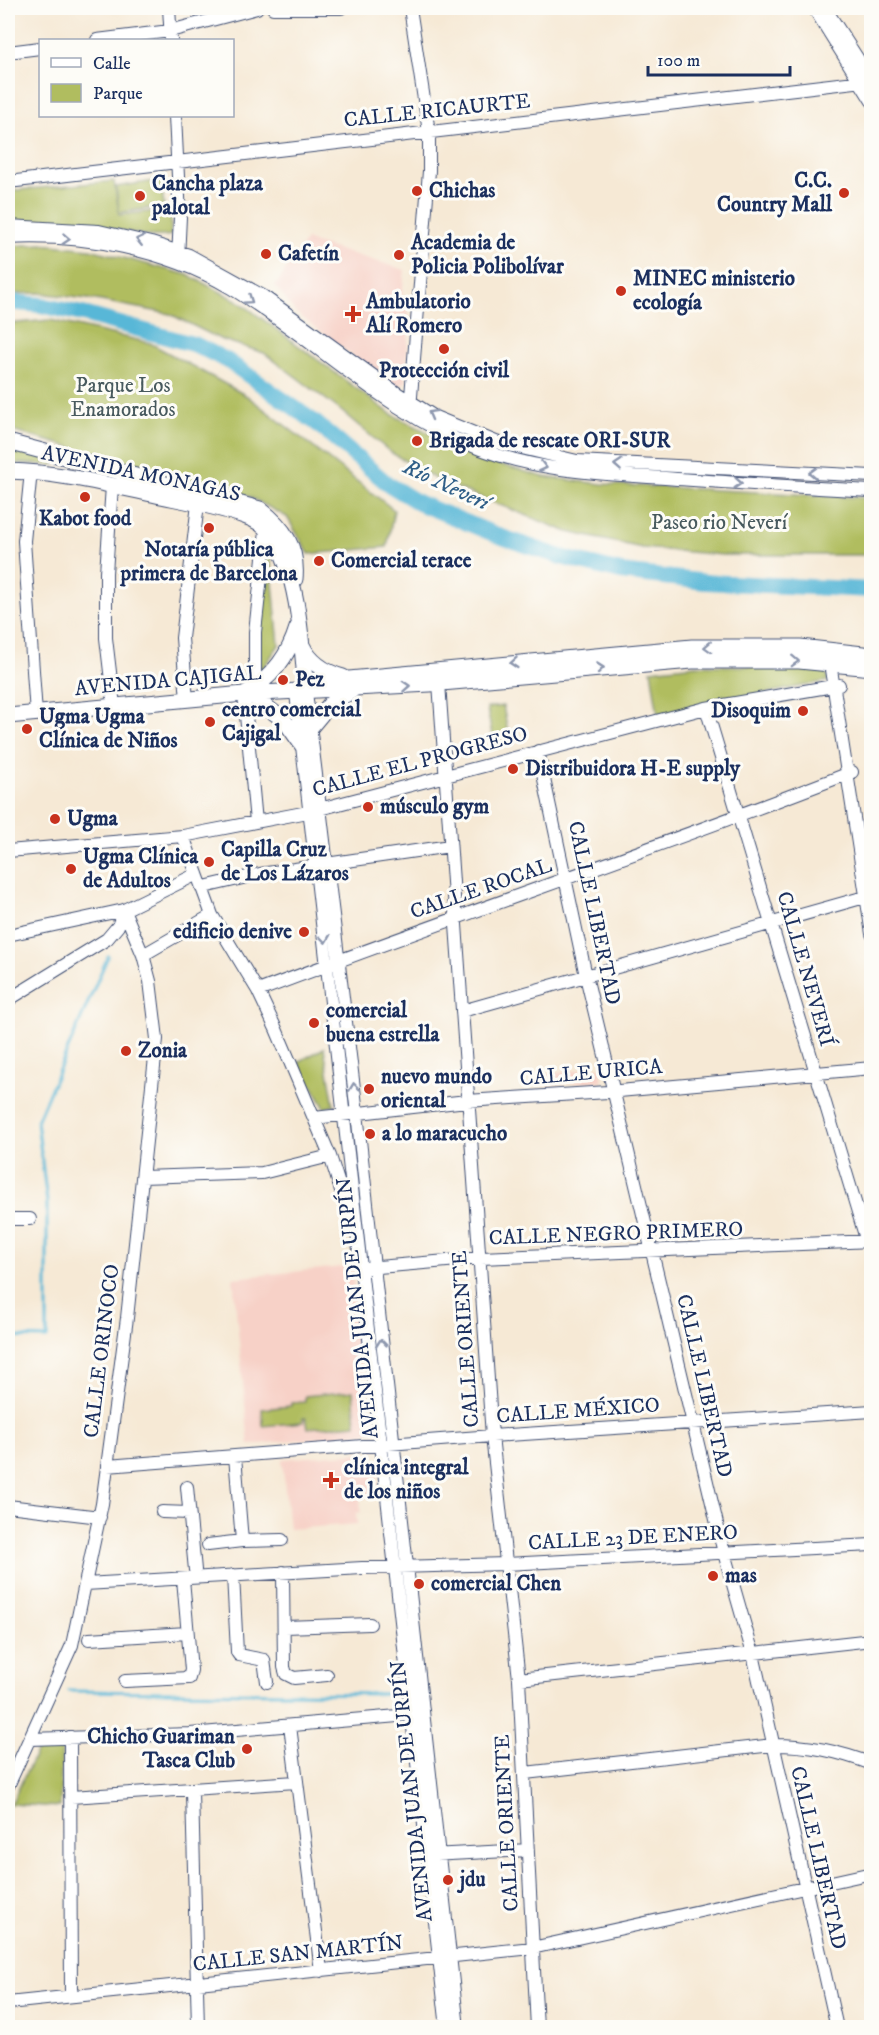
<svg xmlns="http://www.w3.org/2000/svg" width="879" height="2035" font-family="'IM FELL DW Pica',serif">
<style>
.built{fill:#f7d1c7}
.green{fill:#b0bd5f;stroke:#66765e;stroke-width:1.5}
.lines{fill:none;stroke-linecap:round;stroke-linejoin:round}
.stream{stroke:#58b7d7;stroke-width:3}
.river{stroke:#58b7d7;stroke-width:16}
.minor-casing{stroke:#3c4b70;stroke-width:14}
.major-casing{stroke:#3c4b70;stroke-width:17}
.minor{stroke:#fff;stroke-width:12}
.major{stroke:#fff;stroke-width:15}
.oneway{stroke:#8d97ae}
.poi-dot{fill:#c8321e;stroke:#fdfcf7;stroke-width:2}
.labels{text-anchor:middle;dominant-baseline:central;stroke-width:6;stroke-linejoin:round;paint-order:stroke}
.street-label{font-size:21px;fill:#1b2f5e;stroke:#fdfcf7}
.poi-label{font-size:21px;font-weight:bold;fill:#1b2f5e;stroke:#fdfcf7;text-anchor:start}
.park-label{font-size:21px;fill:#485a5e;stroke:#fdfcf7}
.water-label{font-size:22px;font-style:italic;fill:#305f88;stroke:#fdfcf7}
</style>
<rect width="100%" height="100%" fill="#fdfcf7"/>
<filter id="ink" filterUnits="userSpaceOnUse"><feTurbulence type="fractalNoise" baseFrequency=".0167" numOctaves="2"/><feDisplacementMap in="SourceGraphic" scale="12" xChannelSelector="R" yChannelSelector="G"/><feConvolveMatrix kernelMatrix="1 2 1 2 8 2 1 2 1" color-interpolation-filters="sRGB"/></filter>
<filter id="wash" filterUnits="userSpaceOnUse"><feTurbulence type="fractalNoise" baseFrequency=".008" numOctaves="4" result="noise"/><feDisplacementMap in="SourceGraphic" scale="24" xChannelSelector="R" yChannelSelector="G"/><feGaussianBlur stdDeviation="1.35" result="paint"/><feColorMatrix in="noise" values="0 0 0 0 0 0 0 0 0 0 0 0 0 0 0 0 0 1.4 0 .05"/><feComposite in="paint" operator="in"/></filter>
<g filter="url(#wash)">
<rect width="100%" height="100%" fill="#f6e9d5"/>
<path class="built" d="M306,240l99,30 -3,25 7,20 -3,67 -11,6 -100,-76 -20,-26z
M600,1067l3,14 -62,4 1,-10z
M352,1266l16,167 -119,12 -16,-167z
M362,1453l15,11 2,32 -19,2 1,14 -5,1 1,11 -68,5 -7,-70z"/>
<path class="green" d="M161,180l3,26 -45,7v2l52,-6v26c-22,5 -43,-5 -65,-7 -33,-5 -65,-6 -98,-6v-31l106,-10 5,31 -3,-25z
M42,244l48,5 98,26 50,26 153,113 90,45 63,18 58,7 269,14v57h-148l-81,-7 -74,-16 -131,-52 -47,-28 -50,-42 -76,-57 -44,-14 -50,-25 -74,-14 -57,-7 -31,1v-48z
M50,320l100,23 97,53 147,114 -7,37 -78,7 -22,-37 -39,-21 -240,-66v-106z
M8,447l48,13 -1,5 -47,-2z
M269,544l10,101 -20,29 -1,-44z
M696,665l130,3 2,13 -170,34 -7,-45z
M503,706l6,31 -16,3 -6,-32z
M324,1048l10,57 -9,3 -27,-46z
M353,1391l3,33 -48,4 -2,-10h-3v4l-40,4 -1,-17 29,-3v-3l14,-1v-6z
M39,1746h23l-2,61 -49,-3z"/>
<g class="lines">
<path class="stream" d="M8,1337l39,1v-136l-10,-81 71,-165
M68,1691l323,3"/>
<path class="river" d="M8,302l33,3 46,10 109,30 32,16 88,62 72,61 31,19 80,33 62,21 60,15 85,10 166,8"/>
</g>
</g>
<g filter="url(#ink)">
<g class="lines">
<defs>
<path id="minor" d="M169,8l2,32
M273,8h68
M814,8l58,93
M825,8l47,73
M97,40l73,-9 87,-23
M8,52l32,-4
M175,116l5,101 -2,42
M8,182l864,-102
M8,226l91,5 52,12 38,12 74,41 134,97 38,24 61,25 81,19 295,15
M8,238c75,-4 158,11 223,50 85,51 155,126 249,161 64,24 129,25 197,30 65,4 130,9 195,12
M410,409l19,-238v-39l-19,-124
M31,471l-7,70 12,173
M112,486l-6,87v65l8,68
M830,663l42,271
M439,683l53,753 27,243 18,349
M255,688v-56l11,-102
M306,692l51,421 101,915
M296,693l151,1335
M244,694l12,128
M187,700l-5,-62 16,-134
M706,708l161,534
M538,751l48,225 138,577 29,101 84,374
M183,836l29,79 46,76 18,38 54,127 21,66
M8,851l175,-15 125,-24 398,-104 133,-23
M326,864l124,-18
M204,887l56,-13 56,-8
M8,935l116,-25 73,-36
M143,955l69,-40
M258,991c197,-75 398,-142 594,-219
M8,1000l99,-61 11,-13 6,-16
M462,1011l410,-116
M314,1118l153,-17 141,-9 264,-24
M142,1177l120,-4 68,-17
M8,1219h22
M367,1268l114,-10 391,-17
M235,1456l7,85 40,-1
M107,1466l385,-30 380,-25
M187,1487l8,83
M8,1506l92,11
M162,1512l27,1
M208,1545l34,-4
M283,1572l1,95 2,7 8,4 33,-3
M233,1575l4,77 2,3 25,5 3,22
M85,1584l277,-16 144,-4 366,-19
M285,1627l85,-3
M89,1639l98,-6
M519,1679l353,-39
M125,1681l64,-3 2,-8 -8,-91
M290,1726l31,245
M70,1737l1,259
M30,1739l160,-5 231,-20
M525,1773l248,-28c36,0 65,6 99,19
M8,1786l64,-141 30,-141 25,-186 30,-279 -7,-58 -7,-26 -19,-45
M192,1791l6,237
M71,1797l225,-15
M431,1855l97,-5
M8,2003l524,-55 340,-75"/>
<path id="major" d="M8,442l252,67c24,18 38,39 35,70
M8,471c50,1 98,13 148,24 29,6 60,11 88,21 12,4 23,11 29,21 26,37 29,111 33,155
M302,645c8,17 23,27 41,32
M317,682l375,-35h108l72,8
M244,694c27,-15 44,-36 53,-66
M251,695l34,26 17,24
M8,716l236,-22 186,-10 262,-23h107l73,7
M310,728l20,-24 22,-13"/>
</defs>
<use href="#minor" class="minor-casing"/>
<use href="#major" class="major-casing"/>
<use href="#minor" class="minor"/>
<use href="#major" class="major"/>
</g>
<defs><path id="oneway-chevron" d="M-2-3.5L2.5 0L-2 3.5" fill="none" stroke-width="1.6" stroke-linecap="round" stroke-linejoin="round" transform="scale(1.5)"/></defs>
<g class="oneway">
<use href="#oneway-chevron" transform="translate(66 239) rotate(4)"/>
<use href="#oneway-chevron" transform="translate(140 240) rotate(-167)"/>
<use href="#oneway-chevron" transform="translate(249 300) rotate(34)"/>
<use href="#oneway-chevron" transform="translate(432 414) rotate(-151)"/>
<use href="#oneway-chevron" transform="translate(618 465) rotate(-176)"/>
<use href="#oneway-chevron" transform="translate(543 467) rotate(14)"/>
<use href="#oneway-chevron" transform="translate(813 473) rotate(-178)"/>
<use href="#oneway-chevron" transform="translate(738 483) rotate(4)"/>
<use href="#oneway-chevron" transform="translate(708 647) rotate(178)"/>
<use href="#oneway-chevron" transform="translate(795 661) rotate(2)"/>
<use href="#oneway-chevron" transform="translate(514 663) rotate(175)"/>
<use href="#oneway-chevron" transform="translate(600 668) rotate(-6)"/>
<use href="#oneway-chevron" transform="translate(406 686) rotate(-4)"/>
<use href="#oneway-chevron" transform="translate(325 939) rotate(83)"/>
<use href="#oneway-chevron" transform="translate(354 1087) rotate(-97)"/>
<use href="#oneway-chevron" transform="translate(381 1343) rotate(-96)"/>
</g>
</g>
<g class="poi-dot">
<circle cx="417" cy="191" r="6"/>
<circle cx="844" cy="193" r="6"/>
<circle cx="140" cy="196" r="6"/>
<circle cx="266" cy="254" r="6"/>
<circle cx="399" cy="255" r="6"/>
<circle cx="621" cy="291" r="6"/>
<path d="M350 305h6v6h6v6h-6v6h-6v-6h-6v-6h6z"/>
<circle cx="444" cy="349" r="6"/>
<circle cx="417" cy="441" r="6"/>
<circle cx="85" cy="497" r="6"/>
<circle cx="209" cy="528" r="6"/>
<circle cx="319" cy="561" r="6"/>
<circle cx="283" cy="680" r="6"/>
<circle cx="803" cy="711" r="6"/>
<circle cx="210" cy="722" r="6"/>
<circle cx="27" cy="729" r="6"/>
<circle cx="513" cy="769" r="6"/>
<circle cx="368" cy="807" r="6"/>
<circle cx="55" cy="819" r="6"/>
<circle cx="209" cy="862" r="6"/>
<circle cx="71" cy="869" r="6"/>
<circle cx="304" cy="932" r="6"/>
<circle cx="314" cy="1023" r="6"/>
<circle cx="126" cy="1051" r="6"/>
<circle cx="369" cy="1089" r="6"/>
<circle cx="370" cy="1134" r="6"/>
<path d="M328 1471h6v6h6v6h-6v6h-6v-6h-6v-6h6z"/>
<circle cx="713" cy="1576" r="6"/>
<circle cx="419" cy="1584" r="6"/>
<circle cx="247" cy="1749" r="6"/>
<circle cx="448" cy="1880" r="6"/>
</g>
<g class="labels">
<g class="street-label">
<text transform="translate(437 111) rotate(-6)">CALLE RICAURTE</text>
<text transform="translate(141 474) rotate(12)">AVENIDA MONAGAS</text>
<text transform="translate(168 681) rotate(-5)">AVENIDA CAJIGAL</text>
<text transform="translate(420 762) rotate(-15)">CALLE EL PROGRESO</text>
<text transform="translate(481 889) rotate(-19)">CALLE ROCAL</text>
<text transform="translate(594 913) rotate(78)">CALLE LIBERTAD</text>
<text transform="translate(805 969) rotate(74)">CALLE NEVERÍ</text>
<text transform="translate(591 1073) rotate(-5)">CALLE URICA</text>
<text transform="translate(616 1234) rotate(-2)">CALLE NEGRO PRIMERO</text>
<text transform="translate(358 1308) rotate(-96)">AVENIDA JUAN DE URPÍN</text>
<text transform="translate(466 1339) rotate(-94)">CALLE ORIENTE</text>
<text transform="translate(102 1351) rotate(-83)">CALLE ORINOCO</text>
<text transform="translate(704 1386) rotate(77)">CALLE LIBERTAD</text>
<text transform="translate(578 1411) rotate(-4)">CALLE MÉXICO</text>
<text transform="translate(633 1538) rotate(-3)">CALLE 23 DE ENERO</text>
<text transform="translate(412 1791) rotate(-96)">AVENIDA JUAN DE URPÍN</text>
<text transform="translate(507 1823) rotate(-93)">CALLE ORIENTE</text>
<text transform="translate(818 1858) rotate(77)">CALLE LIBERTAD</text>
<text transform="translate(298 1954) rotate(-6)">CALLE SAN MARTÍN</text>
</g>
<g class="poi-label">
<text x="832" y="181" text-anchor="end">C.C.<tspan x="832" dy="24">Country Mall</tspan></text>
<text x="152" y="184">Cancha plaza<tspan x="152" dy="24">palotal</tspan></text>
<text x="429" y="191">Chichas</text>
<text x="411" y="243">Academia de<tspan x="411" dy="24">Policia Polibolívar</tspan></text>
<text x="278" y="254">Cafetín</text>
<text x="633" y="279">MINEC ministerio<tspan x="633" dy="24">ecología</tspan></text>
<text x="366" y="302">Ambulatorio<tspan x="366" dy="24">Alí Romero</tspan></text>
<text x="444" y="371" text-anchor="middle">Protección civil</text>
<text x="429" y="441">Brigada de rescate ORI-SUR</text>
<text x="85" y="519" text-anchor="middle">Kabot food</text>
<text x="209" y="550" text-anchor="middle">Notaría pública<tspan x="209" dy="24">primera de Barcelona</tspan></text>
<text x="331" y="561">Comercial terace</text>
<text x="295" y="680">Pez</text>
<text x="222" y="710">centro comercial<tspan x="222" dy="24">Cajigal</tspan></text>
<text x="791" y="711" text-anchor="end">Disoquim</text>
<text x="39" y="717">Ugma Ugma<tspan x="39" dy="24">Clínica de Niños</tspan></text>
<text x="525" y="769">Distribuidora H-E supply</text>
<text x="380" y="807">músculo gym</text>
<text x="67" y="819">Ugma</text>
<text x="221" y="850">Capilla Cruz<tspan x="221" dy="24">de Los Lázaros</tspan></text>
<text x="83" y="857">Ugma Clínica<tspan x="83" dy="24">de Adultos</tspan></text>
<text x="292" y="932" text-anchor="end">edificio denive</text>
<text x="326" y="1011">comercial<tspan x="326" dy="24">buena estrella</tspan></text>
<text x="138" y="1051">Zonia</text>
<text x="381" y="1077">nuevo mundo<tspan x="381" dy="24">oriental</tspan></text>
<text x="382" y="1134">a lo maracucho</text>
<text x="344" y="1468">clínica integral<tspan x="344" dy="24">de los niños</tspan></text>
<text x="725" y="1576">mas</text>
<text x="431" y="1584">comercial Chen</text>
<text x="235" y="1737" text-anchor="end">Chicho Guariman<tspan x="235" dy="24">Tasca Club</tspan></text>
<text x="460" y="1880">jdu</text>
</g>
<g class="park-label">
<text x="123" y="386">Parque Los<tspan x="123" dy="24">Enamorados</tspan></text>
<text x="719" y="523">Paseo rio Neverí</text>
</g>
<g class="water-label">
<text transform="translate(446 485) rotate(25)">Río Neverí</text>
</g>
</g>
<rect width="879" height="2035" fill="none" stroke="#fdfcf7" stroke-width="30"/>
<rect x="39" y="39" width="195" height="78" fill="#fdfcf7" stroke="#a3aaba" stroke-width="1.5"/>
<rect x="51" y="58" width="30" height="9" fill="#ffffff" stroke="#a3aaba" stroke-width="1.5"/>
<text x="93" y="69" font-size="18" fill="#1b2f5e">Calle</text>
<rect x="51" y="84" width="30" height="18" fill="#b0bd5f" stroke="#a3aaba" stroke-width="1.5"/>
<text x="93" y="99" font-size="18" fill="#1b2f5e">Parque</text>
<path d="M648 66v9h142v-9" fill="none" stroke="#1b2f5e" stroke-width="3"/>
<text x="657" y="66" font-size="18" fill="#1b2f5e" stroke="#fdfcf7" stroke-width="4.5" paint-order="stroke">100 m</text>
</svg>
